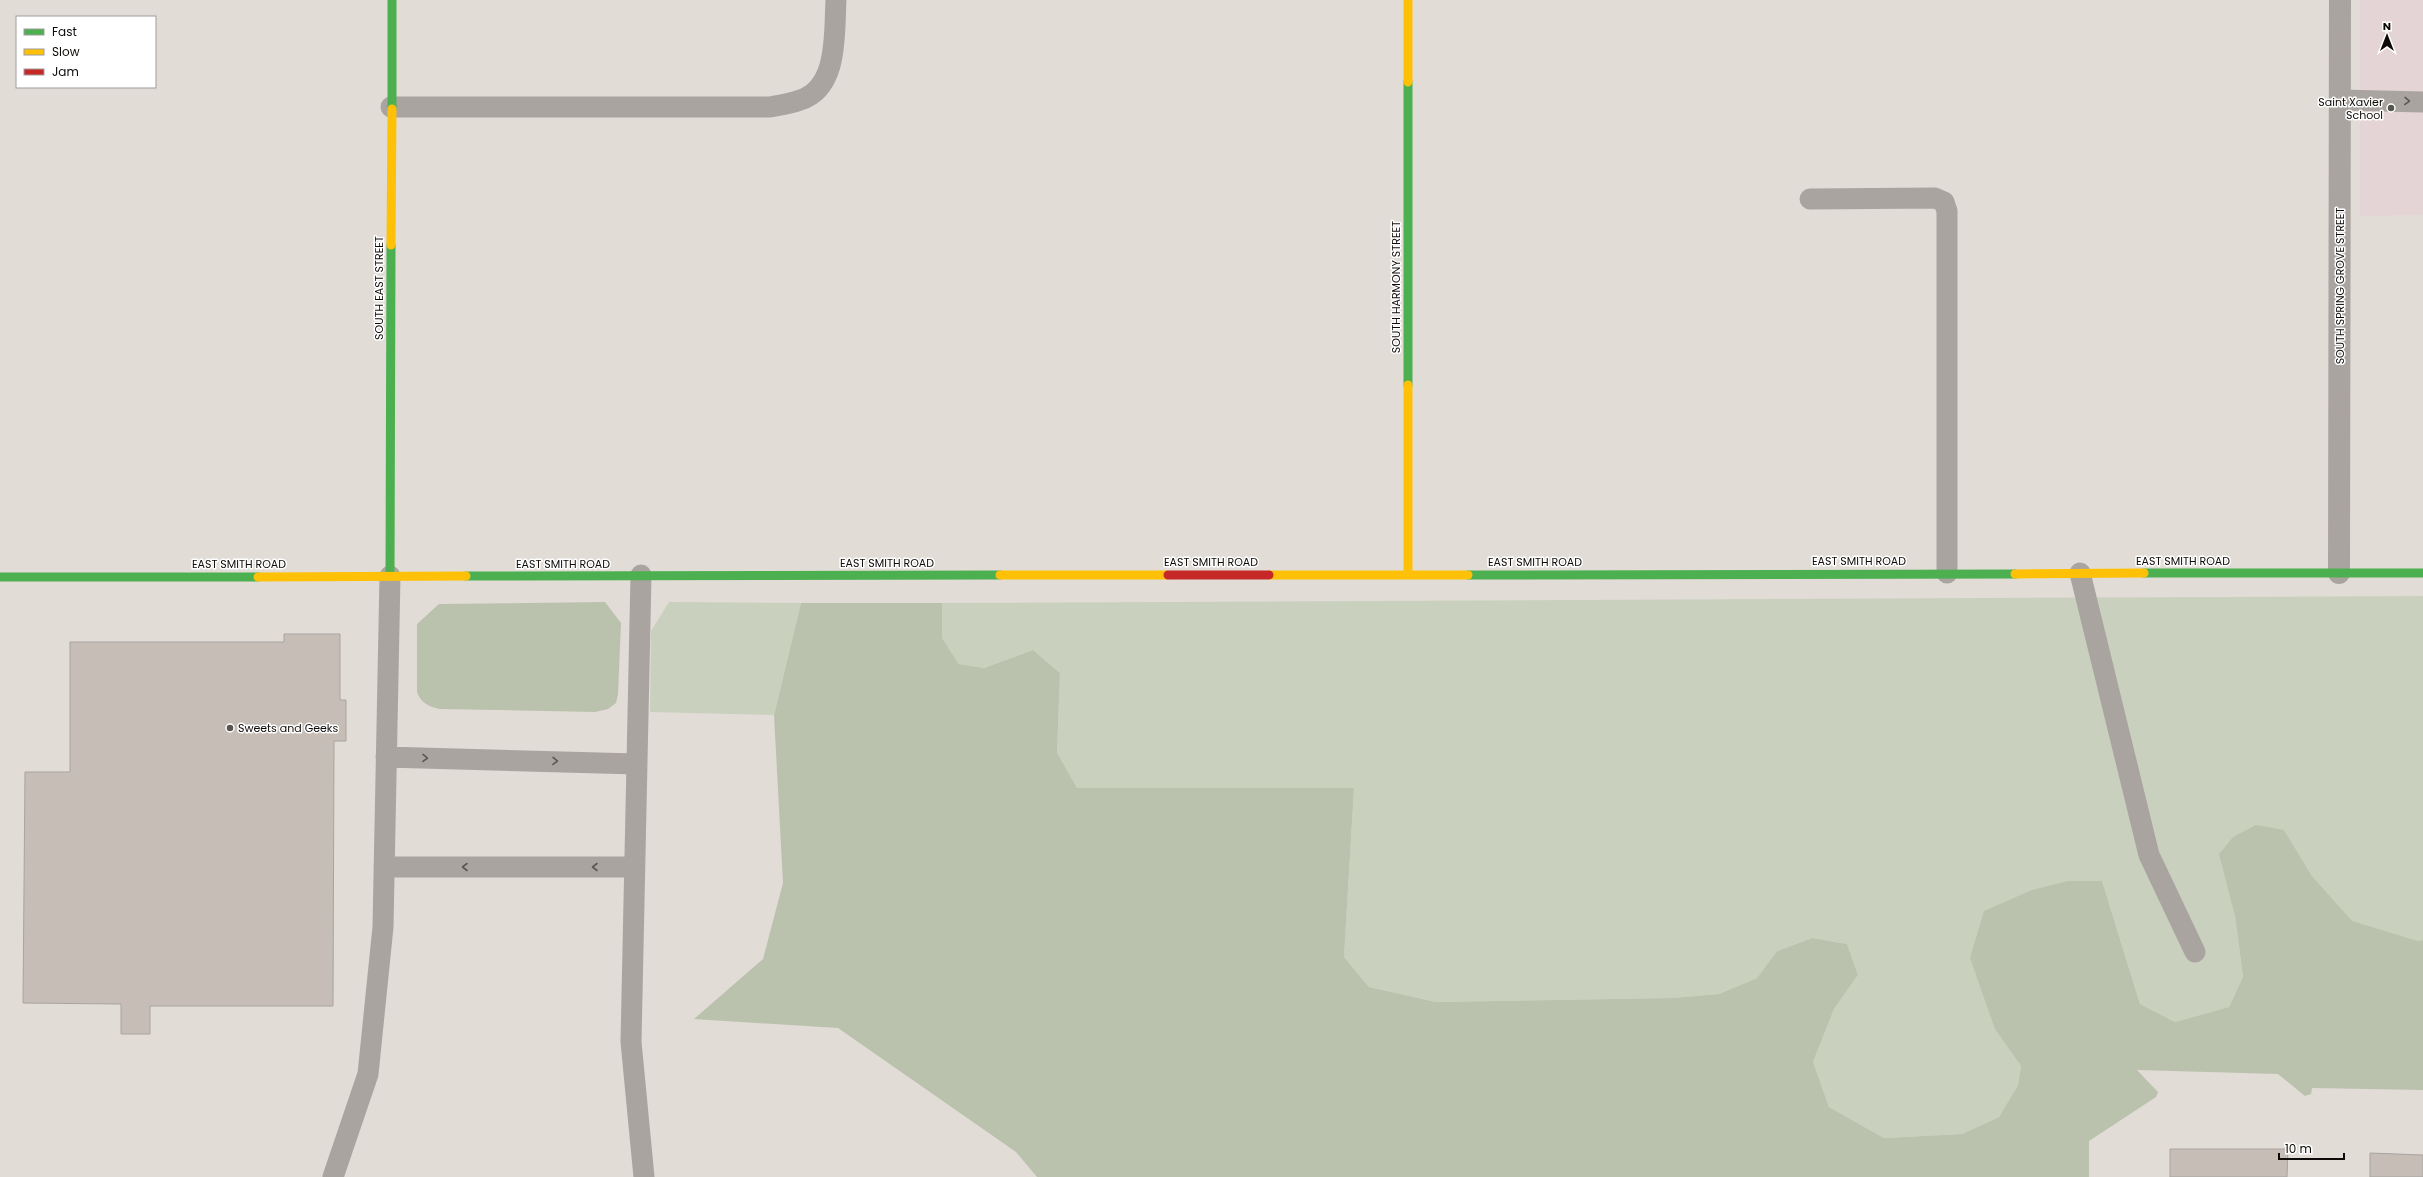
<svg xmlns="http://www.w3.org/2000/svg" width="2423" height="1177" font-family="Poppins,sans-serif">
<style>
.education{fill:#e4d4d6}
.green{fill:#c9d1be}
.forest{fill:#bac2ae}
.building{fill:#c5bdb6;stroke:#a9a4a0}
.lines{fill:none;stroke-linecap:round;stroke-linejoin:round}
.lane{stroke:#aaa4a1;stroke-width:21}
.street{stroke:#aaa4a1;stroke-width:22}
.fast{stroke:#4caf50;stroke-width:9}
.slow{stroke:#ffc107;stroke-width:9}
.jam{stroke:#c62828;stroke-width:9}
.oneway{stroke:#5c5754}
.poi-dot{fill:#58544f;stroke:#fff;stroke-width:1.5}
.labels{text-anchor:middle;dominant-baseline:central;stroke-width:3;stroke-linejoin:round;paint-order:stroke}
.poi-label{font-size:11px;fill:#0e0a07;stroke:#fff;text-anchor:end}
.street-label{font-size:11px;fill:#0e0a07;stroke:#fff}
</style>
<rect width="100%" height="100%" fill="#e2dcd6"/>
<path class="education" d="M2360,0h63v215l-63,1z"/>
<path class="green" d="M2423,596v344l-5,1 -66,-19 -40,-46 -28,-46 -49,86 8,62 -14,29 -54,15 -35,-18 -38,-123 -107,147 26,38 -3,19 -19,32 -37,17 -78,4 -55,-31 -16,-45 21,-53 24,-34 -11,-31 -35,-6 -35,13 -20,27 -38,16 -46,4 -237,4 -67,-15 -25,-30 10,-169h-277l-20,-34 3,-81 -27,-23 -49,18 -25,-4 -17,-26v-35z
M669,602l132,1 -27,112 -124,-3 1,-81z"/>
<path class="forest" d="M605,602l16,21 -3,71 -2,9 -8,6 -13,3 -156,-3c-11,-3 -18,-6 -22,-17v-68l22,-20z
M801,603h141v35l17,26 25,4 49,-18 27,23 -3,80 20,35h277l-10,169 25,30 67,15 236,-4 47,-4 38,-16 20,-27 35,-13 35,6 11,31 -24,34 -21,53 16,45 55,31 78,-4 37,-17 19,-32 3,-19 -26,-37 -25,-71 14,-47 48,-21 36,-9h34l38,123 35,18 54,-15 14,-30 -8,-61 -16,-62 14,-17 23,-12 28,5 28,46 40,45 66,20 5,-1v150l-111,-2 -1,6 -6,2 -27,-22 -141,-4 21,22 -2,5 -67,44v36h-1052l-21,-25 -178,-124 -144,-9 69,-60 20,-76 -9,-168z"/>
<path class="building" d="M284,634h56v66h6v41h-12l-1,265h-183v28h-29v-30l-98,-1 2,-231h45v-130h214z
M2170,1149h118l-1,28h-117z
M2370,1153l53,2v22h-53z"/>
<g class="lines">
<path class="lane" d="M2340,100l83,2
M391,107h379c10,-2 20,-3 30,-7 39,-12 34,-68 36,-100
M1810,199l125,-1 9,4 3,9v362
M2080,573l69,282 46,97
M641,575l-10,467 13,135
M386,757l250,7
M384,867h250
M333,1177l35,-103 15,-147 7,-351"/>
<path class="street" d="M2339,573l1,-573"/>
<path class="fast" d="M1408,82v303
M392,109v-109
M2144,573h279
M1468,575l547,-1
M390,576l1,-331
M466,576l534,-1
M0,577h258"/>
<path class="slow" d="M1408,0v82
M391,245l1,-136
M1408,385v189
M2015,574l129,-1
M1000,575h168
M1269,575h199
M258,577l208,-1"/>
<path class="jam" d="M1168,575h101"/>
</g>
<defs><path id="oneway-chevron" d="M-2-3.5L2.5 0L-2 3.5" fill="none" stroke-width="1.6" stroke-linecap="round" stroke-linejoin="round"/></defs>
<g class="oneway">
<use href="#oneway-chevron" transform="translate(2407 101) rotate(1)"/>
<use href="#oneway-chevron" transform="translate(425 758) rotate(1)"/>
<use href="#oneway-chevron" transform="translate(555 761) rotate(1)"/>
<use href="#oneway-chevron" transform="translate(465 867) rotate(180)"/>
<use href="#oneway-chevron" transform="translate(595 867) rotate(180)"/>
</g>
<g class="poi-dot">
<circle cx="2391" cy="108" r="4"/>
<circle cx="230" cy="728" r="4"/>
</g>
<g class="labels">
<g class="poi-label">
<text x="2383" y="102">Saint Xavier<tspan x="2383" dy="13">School</tspan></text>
<text x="238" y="728" text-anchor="start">Sweets and Geeks</text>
</g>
<g class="street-label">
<text transform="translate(2340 286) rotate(-90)">SOUTH SPRING GROVE STREET</text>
<text transform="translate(1396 287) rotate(-90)">SOUTH HARMONY STREET</text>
<text transform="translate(379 288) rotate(-90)">SOUTH EAST STREET</text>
<text x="1859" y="561">EAST SMITH ROAD</text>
<text x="2183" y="561">EAST SMITH ROAD</text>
<text x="1211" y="562">EAST SMITH ROAD</text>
<text x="1535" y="562">EAST SMITH ROAD</text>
<text x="887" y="563">EAST SMITH ROAD</text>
<text x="239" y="564">EAST SMITH ROAD</text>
<text x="563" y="564">EAST SMITH ROAD</text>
</g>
</g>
<rect x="16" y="16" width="140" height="72" fill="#ffffff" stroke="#9f9d9c"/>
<rect x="24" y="29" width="20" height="6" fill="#4caf50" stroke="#9f9d9c"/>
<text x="52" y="36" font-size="12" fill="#0e0a07">Fast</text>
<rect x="24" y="49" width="20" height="6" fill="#ffc107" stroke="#9f9d9c"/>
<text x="52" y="56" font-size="12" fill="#0e0a07">Slow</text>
<rect x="24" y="69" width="20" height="6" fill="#c62828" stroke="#9f9d9c"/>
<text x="52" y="76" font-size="12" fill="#0e0a07">Jam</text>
<g transform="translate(2387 36)" stroke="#ffffff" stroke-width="3" paint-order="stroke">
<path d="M0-3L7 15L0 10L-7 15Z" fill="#0e0a07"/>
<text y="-6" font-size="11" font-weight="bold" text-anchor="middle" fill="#0e0a07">N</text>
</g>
<path d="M2279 1153v6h65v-6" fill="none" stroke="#0e0a07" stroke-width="2"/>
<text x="2285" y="1153" font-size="12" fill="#0e0a07" stroke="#ffffff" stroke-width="3" paint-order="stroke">10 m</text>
</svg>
